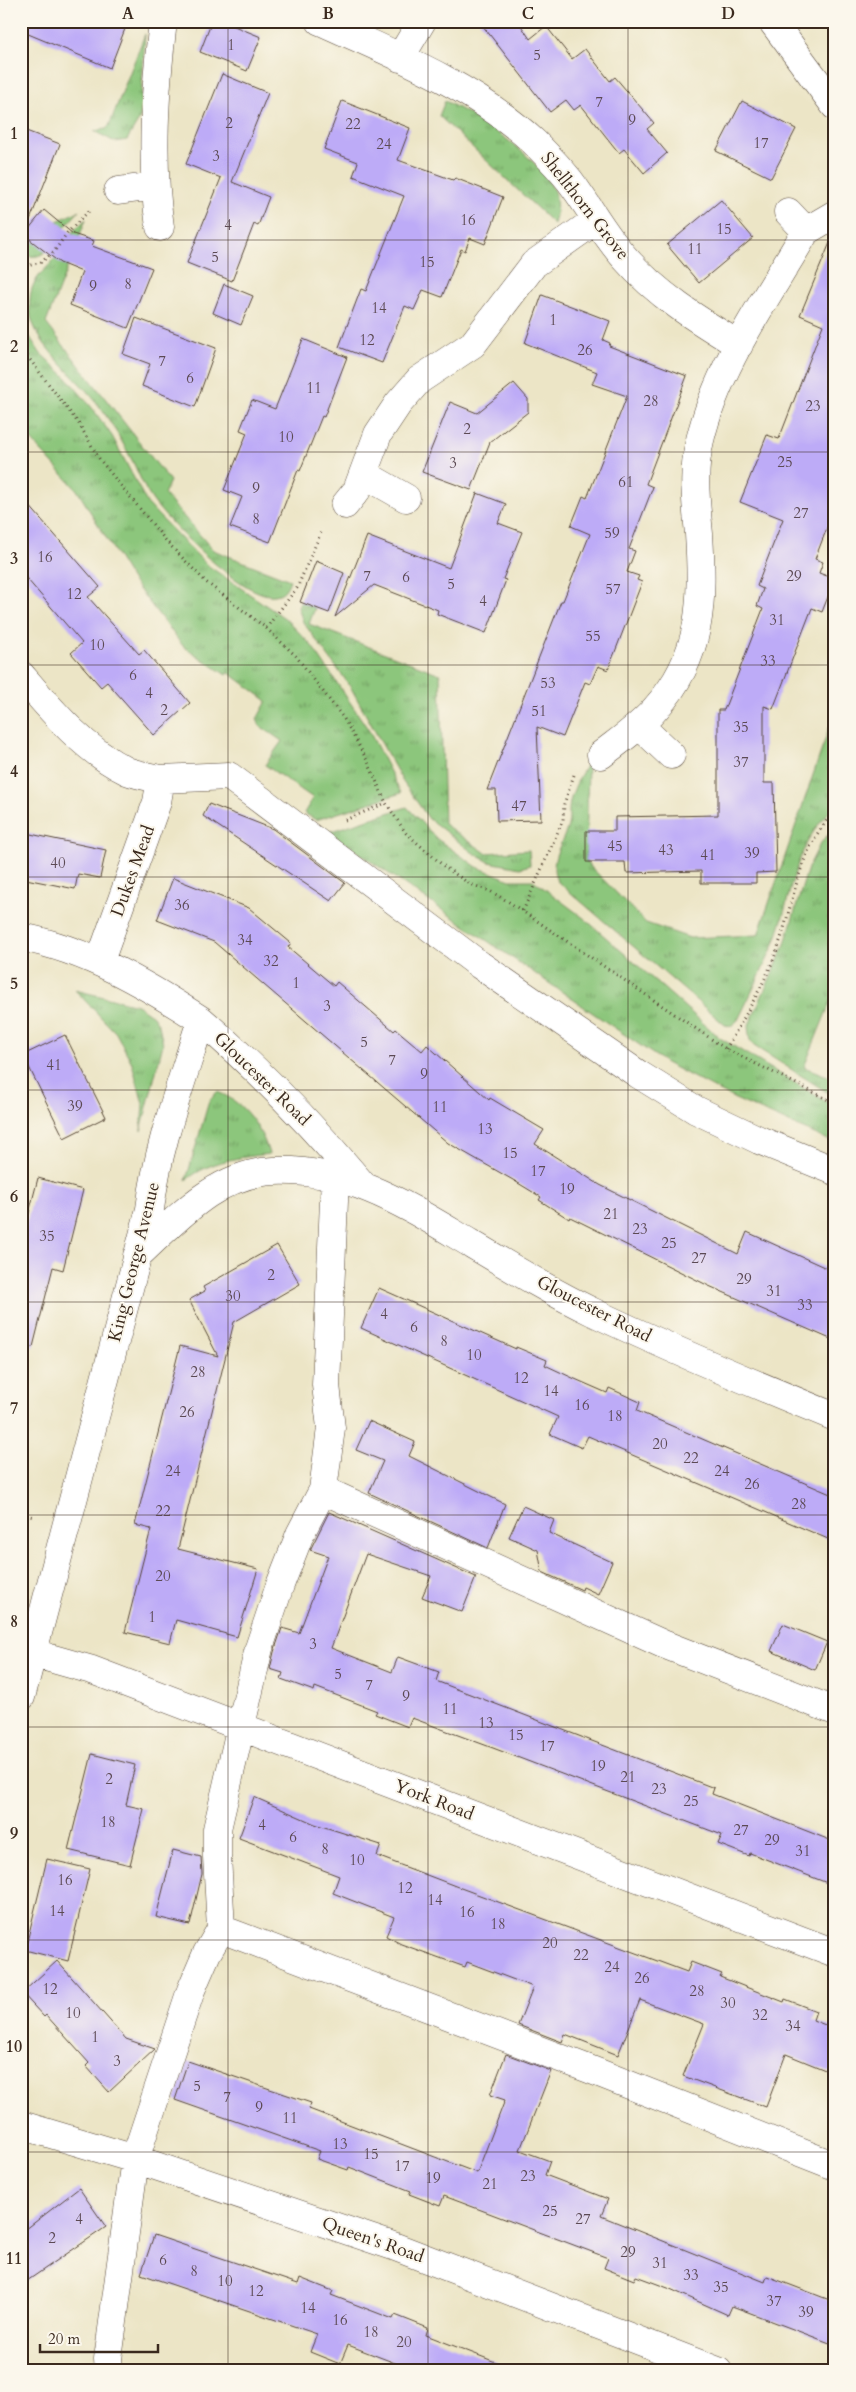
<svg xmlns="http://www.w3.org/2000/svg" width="856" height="2392" font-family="Cardo,serif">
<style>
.grass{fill:url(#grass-tufts);stroke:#64784c}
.building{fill:#bdabf7}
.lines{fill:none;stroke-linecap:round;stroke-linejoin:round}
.minor-casing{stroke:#564637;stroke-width:29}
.path{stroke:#564637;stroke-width:3;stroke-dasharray:1 4;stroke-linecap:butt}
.minor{stroke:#fff;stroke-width:28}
.grid{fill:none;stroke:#3b2a1e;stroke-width:1;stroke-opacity:0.55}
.labels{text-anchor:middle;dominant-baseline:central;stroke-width:4;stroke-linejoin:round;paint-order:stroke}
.number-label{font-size:15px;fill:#5c4a54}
.street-label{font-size:18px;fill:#3b2a1e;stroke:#fbf7ec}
.neatline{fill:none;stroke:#3b2a1e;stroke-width:2}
.grid-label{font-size:16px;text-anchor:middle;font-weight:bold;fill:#3b2a1e}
</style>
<defs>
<pattern id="grass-tufts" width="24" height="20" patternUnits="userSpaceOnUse" patternTransform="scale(1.25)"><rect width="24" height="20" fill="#8cc67b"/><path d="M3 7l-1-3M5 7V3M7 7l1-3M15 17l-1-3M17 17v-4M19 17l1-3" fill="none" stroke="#74a164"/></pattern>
</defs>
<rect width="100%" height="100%" fill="#fbf7ec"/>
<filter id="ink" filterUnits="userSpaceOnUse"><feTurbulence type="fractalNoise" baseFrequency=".02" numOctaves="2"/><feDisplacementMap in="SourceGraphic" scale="10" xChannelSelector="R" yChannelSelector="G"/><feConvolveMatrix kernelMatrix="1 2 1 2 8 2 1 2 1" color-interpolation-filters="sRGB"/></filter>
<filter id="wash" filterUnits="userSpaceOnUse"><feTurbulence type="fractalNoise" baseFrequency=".0096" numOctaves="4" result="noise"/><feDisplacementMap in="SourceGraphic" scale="20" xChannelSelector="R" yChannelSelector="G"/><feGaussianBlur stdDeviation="1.12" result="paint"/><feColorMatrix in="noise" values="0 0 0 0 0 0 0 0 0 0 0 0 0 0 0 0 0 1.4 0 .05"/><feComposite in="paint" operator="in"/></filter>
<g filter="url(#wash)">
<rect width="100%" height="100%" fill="#ece5c6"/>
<path class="grass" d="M145,34l-5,84 -13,22 -12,2 -21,-11 12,-2 3,-3z
M445,101c32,16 87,51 105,82 8,13 8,27 4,41l-115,-108z
M79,211c-5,6 -11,12 -16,18 -11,15 -22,38 -42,22v-19l17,13 19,-24z
M86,219l-40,104 124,158 -6,13 49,56 77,30c-3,8 -6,14 -15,15 -29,5 -101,-67 -118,-89 -11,-13 -17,-29 -24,-44 -10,-19 -20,-37 -33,-55 -20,-28 -68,-63 -70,-97 -2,-31 12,-35 28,-55 5,-6 7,-14 12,-20 4,-5 10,-10 16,-16z
M21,316l7,18 12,19 27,25 26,31 19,27 35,67 10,11 50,51 79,54 26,27 56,83 33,64 -85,27 -12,-7 9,-15 -48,-33 17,-24 -22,-15 -3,-7 10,-18 -39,-29 -2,3 -43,-29 -51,-66 -55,-90 -56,-61z
M300,602l15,6 -6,16 131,50 4,150 42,29 43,-3 1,15 -10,3 -31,-6 -17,-10 -43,-33 -26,-37 -53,-96 -47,-64 -5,-15z
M835,711v95c-44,42 -41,85 -61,138 -11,26 -24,51 -36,76l-7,6 -6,-1 -168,-144c-9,-20 5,-36 11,-55 2,-8 0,-16 2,-24 3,-13 10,-27 18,-39l-2,99 60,61 44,15 68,-3z
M407,807l30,32 40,28 33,13h23l52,39 135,119 115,69v36l-102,-45 -67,-35 -338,-231z
M835,827v164l-31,76 31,12v18l-81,-51 -4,-5 -2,-14 36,-80 24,-79 12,-24z
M75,990l62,15 16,11 6,9 4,19 -22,87 2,-27 -11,-41 -16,-30z
M217,1092c27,9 45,37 52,62 -32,4 -57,6 -83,26l23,-79z"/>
<g id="blocks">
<path class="building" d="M21,21h107l-18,47 -89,-37z
M212,21h10l39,16 -14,34 -47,-19z
M479,21h39l12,18 16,-13 26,33 13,-10 25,32 5,-4 39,46 -7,6 20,24 -23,20 -20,-24 -5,4 -38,-48 -7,5 -8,-10 -16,12z
M222,74l46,19 -36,89 37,15 -11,29 -4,-2 -22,57 -45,-18 34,-85 -35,-14z
M342,101l68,27 -12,32 55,20 2,-2 48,19 -18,47 -15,-6 -5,13 -4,-2 -19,48 -19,-7 -9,20 -9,-4 -23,57 -43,-16 22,-58 5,2 38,-95 -51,-20 5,-14 -34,-13z
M742,101l54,28 -25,49 -55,-27z
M21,129l39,15 -36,91 20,-25 29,24 21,7 -2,5 60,22 -24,60 -58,-23 12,-33 -22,-9 -36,-28 -3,1z
M721,200l32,38 -54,45 -32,-38z
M834,233l1,274 -20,52 8,3 -4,11 16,6 -13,33 -10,-4 -39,101 -9,-3v77h10l2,89 -20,1v10h-55v-12l-75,2 -1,-11h-39v-31h29v-14l103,-2v-105h6l39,-101 -6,-3 6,-17 -6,-3 26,-67 -43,-17 27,-67 12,4 44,-114 -23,-10z
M224,284l29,12 -12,29 -28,-12z
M542,295l68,26 -7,19 7,3 -1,3 78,30 -41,108 7,3 -24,62 6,2 -8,21 12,4 -2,4 5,2 -34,88 -10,-4 -8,18 -5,-2 -22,55 -26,-10 4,93 -44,1 -1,-31h-9l74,-189h2l27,-67 -19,-8 12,-30 4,2 40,-102 -35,-12 5,-12 -72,-29z
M136,318l80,30 -21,59 -53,-21 8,-22 -27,-10z
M303,339l44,18 -23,60 -2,-1 -22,55 -2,-1 -28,72 -40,-15 12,-30 -18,-7 23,-57 -7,-3 12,-30 23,9z
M514,383l14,16v13l-38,30 -19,48 -49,-18 28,-70 27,11z
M477,493l29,11 -8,19 24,9 -19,47 3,1 -20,53 -49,-19 1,-4 -64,-25 -39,32 32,-81 82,32z
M21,496l79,91 -12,10 51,57 5,-4 46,53 -36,32 -47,-53 -6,5 -30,-34 11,-10 -61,-71z
M316,561l28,12 -15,40 -29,-11z
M209,804l64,25 72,54 -14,18 -128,-85z
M21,832l85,18 -6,28 -22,-4 -3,15 -54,-11z
M173,878l76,30 42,35 -3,4 46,39 3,-4 57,49 2,-2 26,22 5,-6 62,55 1,-2 54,32 -9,14 65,41 138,69 9,-22 88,40v69l-126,-55 -139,-69 -1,2 -30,-19 2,-3 -28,-17 -65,-37 -234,-201 -57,-22z
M65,1035l41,82 -42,21 -41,-83z
M38,1178l45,12 -20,80 -10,-3 -20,80 -12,-1v-102z
M277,1245l23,39 -66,38 -56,227 80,20 -21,68 -61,-17 -6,23 -45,-11 26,-103 -16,-4 45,-179 38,10 -29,-56 16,-9 -2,-4z
M379,1288l137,61v-2l31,13 -2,5 30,14 32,14 2,-5 31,14 -3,9 198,85v46l-247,-106 -6,12 -32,-14 8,-17 -197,-89z
M369,1421l46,21 -6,14 96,48 -17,44 -119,-55 14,-32 -27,-11z
M523,1506l31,14 -5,13 63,29 -14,32 -15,-7 -1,3 -40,-18 -4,-22 -29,-13z
M329,1512l147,65 -14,35 -40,-15 9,-21 -65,-22 -35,94 61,24 6,-15 41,15 -3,9 278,107 -2,6 123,48v44l-85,-33 -1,3 -31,-12 4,-9 -229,-87 -81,-30 -4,9 -33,-13 2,-3 -62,-24 -1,4 -33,-12 2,-6 -13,-4 4,-17 8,-24 17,5 29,-77 -18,-6z
M783,1624l44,18 -12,28 -44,-19z
M92,1754l43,11 -9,40 18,4 -14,56 -62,-15z
M254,1797l61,27 66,21 -4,11 81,31 229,85 4,-10 31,12 -2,3 64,25 1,-3 31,12 -3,9 22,9v45l-49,-20 -20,53 -83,-31 21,-52 -64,-24 -22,55 -53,-21 -3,8 -44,-17 15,-38 -66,-25 -2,5 -64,-23 -15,-8 8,-19 -61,-24 6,-17 -100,-38z
M173,1850l28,7 1,17 -12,51 -34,-8z
M47,1859l43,10 -22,92 -43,-11z
M57,1961l69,78 29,10 -46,43 -23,-26 3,-3 -43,-48 -2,2 -22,-24z
M506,2054l45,17 -31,79 30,11 -5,14 63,24 -7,17 164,66 2,-6 68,26v43l-103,-39 -4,9 -60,-27 -32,-12 -2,4 -30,-12 4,-10 -164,-62 -4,10 -31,-12 2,-3 -62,-24 -1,3 -31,-11 3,-8 -145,-51 13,-39 123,42 -2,6 168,64 28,-73 -15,-5z
M79,2188l27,39 -85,58v-52z
M154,2235l144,49 2,-6 33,13 -2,4 62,24 2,-4 33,13 -2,7 85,33v3h-95l-68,-26 -8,19 -30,-12 7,-18 -176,-60z"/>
</g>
</g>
<g filter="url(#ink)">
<use href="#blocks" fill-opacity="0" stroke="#564637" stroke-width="1"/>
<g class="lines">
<defs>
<path id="minor" d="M320,21c74,33 154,65 214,121 12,12 25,25 36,39 19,25 34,54 55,77 32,37 73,62 114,87
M772,21l63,85
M400,58l22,-37
M118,191l36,-5
M160,227c-10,-68 -5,-137 3,-206
M806,231l29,-17
M364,474l42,24
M345,505l12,-15 21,-56 20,-30 21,-24 54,-36 61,-80 62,-44
M21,675c30,35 63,75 106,96 10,4 23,6 34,8
M639,725l32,30
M601,755c19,-15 40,-29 55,-47 47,-52 47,-109 43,-174 -3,-32 -7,-62 1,-94 18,-76 68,-143 106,-209l-18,-19
M21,937c67,13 124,47 180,83 -19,62 -43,124 -51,189l-129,488
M100,961l57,-159 4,-23 68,-3 251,189 158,109 58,36 63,30 76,31
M201,1020c58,50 111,105 160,163
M137,1256c39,-36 79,-83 137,-85 76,-3 133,35 196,72 40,24 81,49 123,69 79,38 161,72 242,105
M323,1490l340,154 172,67
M32,1653l60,17 743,283
M221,1929l368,140 246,97
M21,2125l114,34 258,87 325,125
M109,2371l-1,-12 27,-200 56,-169 16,-37 14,-24 -4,-73v-27l42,-181 21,-63 20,-51 23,-44 8,-62 -5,-43 9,-207"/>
</defs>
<use href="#minor" class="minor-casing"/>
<path class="path" d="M21,268l20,-6 13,-10 13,-19 24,-24
M21,348l58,76 21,36 67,82 39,40 60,46 30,28 48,63 24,43 18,41
M266,628l31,-40 25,-58
M345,820l41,-17 20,30 40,35 24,16 20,7 19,11 217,147 109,54
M523,911l40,-91 1,-16 10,-29
M726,1049c19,-34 41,-68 53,-105 16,-46 20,-97 56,-132
M21,1514l13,3"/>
<use href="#minor" class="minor"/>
</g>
</g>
<path class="grid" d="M228,21v2350M428,21v2350M628,21v2350M21,240h814M21,452h814M21,665h814M21,877h814M21,1090h814M21,1302h814M21,1515h814M21,1727h814M21,1940h814M21,2152h814"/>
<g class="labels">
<g class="number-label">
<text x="231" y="45">1</text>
<text x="537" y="55">5</text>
<text x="599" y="102">7</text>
<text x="632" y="120">9</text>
<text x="229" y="123">2</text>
<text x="353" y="124">22</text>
<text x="761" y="143">17</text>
<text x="384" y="144">24</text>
<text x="216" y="156">3</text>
<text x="468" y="220">16</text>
<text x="228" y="225">4</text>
<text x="724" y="229">15</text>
<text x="695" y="249">11</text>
<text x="215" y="257">5</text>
<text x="427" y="262">15</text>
<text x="128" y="284">8</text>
<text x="93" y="286">9</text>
<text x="379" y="308">14</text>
<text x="553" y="320">1</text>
<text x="367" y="340">12</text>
<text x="585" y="350">26</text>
<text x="162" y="361">7</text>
<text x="190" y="378">6</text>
<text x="314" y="388">11</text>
<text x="651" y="401">28</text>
<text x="813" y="406">23</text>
<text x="467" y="429">2</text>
<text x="286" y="437">10</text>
<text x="785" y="462">25</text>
<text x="453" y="463">3</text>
<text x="626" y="482">61</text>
<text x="256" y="488">9</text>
<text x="801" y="513">27</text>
<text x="256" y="519">8</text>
<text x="612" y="533">59</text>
<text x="45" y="557">16</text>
<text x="367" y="576">7</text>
<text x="794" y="576">29</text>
<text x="406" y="577">6</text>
<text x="451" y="584">5</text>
<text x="613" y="589">57</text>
<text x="74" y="594">12</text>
<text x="483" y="601">4</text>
<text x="777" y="620">31</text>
<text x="593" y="636">55</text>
<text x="97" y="645">10</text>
<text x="768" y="661">33</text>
<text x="133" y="675">6</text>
<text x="548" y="683">53</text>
<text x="149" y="693">4</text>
<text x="164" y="710">2</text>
<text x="539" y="711">51</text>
<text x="741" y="727">35</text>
<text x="741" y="762">37</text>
<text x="519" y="806">47</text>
<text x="615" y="846">45</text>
<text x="666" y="850">43</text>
<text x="752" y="853">39</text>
<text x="708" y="855">41</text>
<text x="58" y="863">40</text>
<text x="182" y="905">36</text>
<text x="245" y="940">34</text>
<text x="271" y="961">32</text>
<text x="296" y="983">1</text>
<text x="327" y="1006">3</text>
<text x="364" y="1042">5</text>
<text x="392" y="1060">7</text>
<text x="54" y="1065">41</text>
<text x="424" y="1074">9</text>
<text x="75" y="1106">39</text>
<text x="440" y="1107">11</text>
<text x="485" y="1129">13</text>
<text x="510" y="1153">15</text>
<text x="538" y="1171">17</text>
<text x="567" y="1189">19</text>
<text x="611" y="1214">21</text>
<text x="640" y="1229">23</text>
<text x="47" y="1236">35</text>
<text x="669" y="1243">25</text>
<text x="699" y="1258">27</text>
<text x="271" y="1275">2</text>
<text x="744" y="1279">29</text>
<text x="774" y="1291">31</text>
<text x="233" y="1296">30</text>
<text x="805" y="1305">33</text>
<text x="384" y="1314">4</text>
<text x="414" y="1327">6</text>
<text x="444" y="1341">8</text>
<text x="474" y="1355">10</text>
<text x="198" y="1372">28</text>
<text x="521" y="1378">12</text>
<text x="551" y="1391">14</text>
<text x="582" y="1405">16</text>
<text x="187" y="1412">26</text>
<text x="615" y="1416">18</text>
<text x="660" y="1444">20</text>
<text x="691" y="1458">22</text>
<text x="173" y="1471">24</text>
<text x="722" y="1471">24</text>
<text x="752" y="1484">26</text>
<text x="799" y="1504">28</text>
<text x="163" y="1511">22</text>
<text x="163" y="1576">20</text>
<text x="152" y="1617">1</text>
<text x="313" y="1644">3</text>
<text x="338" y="1674">5</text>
<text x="369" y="1685">7</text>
<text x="406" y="1696">9</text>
<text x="450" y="1709">11</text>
<text x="486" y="1723">13</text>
<text x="516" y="1735">15</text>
<text x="547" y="1746">17</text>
<text x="598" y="1766">19</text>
<text x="628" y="1777">21</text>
<text x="109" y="1779">2</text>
<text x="659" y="1789">23</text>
<text x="691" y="1801">25</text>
<text x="108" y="1822">18</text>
<text x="262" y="1825">4</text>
<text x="741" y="1830">27</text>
<text x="293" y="1837">6</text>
<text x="772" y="1840">29</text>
<text x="325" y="1849">8</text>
<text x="803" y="1851">31</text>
<text x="357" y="1860">10</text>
<text x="65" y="1880">16</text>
<text x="405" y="1888">12</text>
<text x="435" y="1900">14</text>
<text x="57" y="1911">14</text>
<text x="467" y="1912">16</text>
<text x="498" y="1924">18</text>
<text x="550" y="1943">20</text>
<text x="581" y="1955">22</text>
<text x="612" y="1967">24</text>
<text x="642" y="1978">26</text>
<text x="50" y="1989">12</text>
<text x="697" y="1991">28</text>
<text x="728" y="2003">30</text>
<text x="73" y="2013">10</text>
<text x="760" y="2015">32</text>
<text x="793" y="2026">34</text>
<text x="95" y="2037">1</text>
<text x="117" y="2061">3</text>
<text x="197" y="2086">5</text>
<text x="227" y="2097">7</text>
<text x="259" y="2107">9</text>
<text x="290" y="2118">11</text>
<text x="340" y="2144">13</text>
<text x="371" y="2154">15</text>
<text x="402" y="2166">17</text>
<text x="528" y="2176">23</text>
<text x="433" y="2178">19</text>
<text x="490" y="2184">21</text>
<text x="550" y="2211">25</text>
<text x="79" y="2219">4</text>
<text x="583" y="2219">27</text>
<text x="52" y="2238">2</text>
<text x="628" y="2252">29</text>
<text x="163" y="2260">6</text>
<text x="660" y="2263">31</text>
<text x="194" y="2271">8</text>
<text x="691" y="2275">33</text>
<text x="225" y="2281">10</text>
<text x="721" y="2287">35</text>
<text x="256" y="2291">12</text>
<text x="774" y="2301">37</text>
<text x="308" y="2308">14</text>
<text x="806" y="2312">39</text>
<text x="340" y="2320">16</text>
<text x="371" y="2332">18</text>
<text x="404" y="2342">20</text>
</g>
<g class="street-label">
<text transform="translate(585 206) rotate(52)">Shellthorn Grove</text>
<text transform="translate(133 871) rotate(-70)">Dukes Mead</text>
<text transform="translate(262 1079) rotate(44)">Gloucester Road</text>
<text transform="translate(134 1262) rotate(-76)">King George Avenue</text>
<text transform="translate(594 1309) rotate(27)">Gloucester Road</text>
<text transform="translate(434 1800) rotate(21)">York Road</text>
<text transform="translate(373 2240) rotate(19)">Queen's Road</text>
</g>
</g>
<rect width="856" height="2392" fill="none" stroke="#fbf7ec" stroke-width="55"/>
<path d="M40 2344v8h118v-8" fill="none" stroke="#3b2a1e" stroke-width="2.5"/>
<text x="48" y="2344" font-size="15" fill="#3b2a1e" stroke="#fbf7ec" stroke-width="4" paint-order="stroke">20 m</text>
<rect x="28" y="28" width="800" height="2336" class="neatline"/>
<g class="grid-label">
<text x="128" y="19">A</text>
<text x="328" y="19">B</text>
<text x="528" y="19">C</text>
<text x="728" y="19">D</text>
<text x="14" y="139">1</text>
<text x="14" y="352">2</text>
<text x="14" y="564">3</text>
<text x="14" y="777">4</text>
<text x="14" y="989">5</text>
<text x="14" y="1202">6</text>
<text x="14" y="1414">7</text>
<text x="14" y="1627">8</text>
<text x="14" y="1839">9</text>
<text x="14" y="2052">10</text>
<text x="14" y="2264">11</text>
</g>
</svg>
